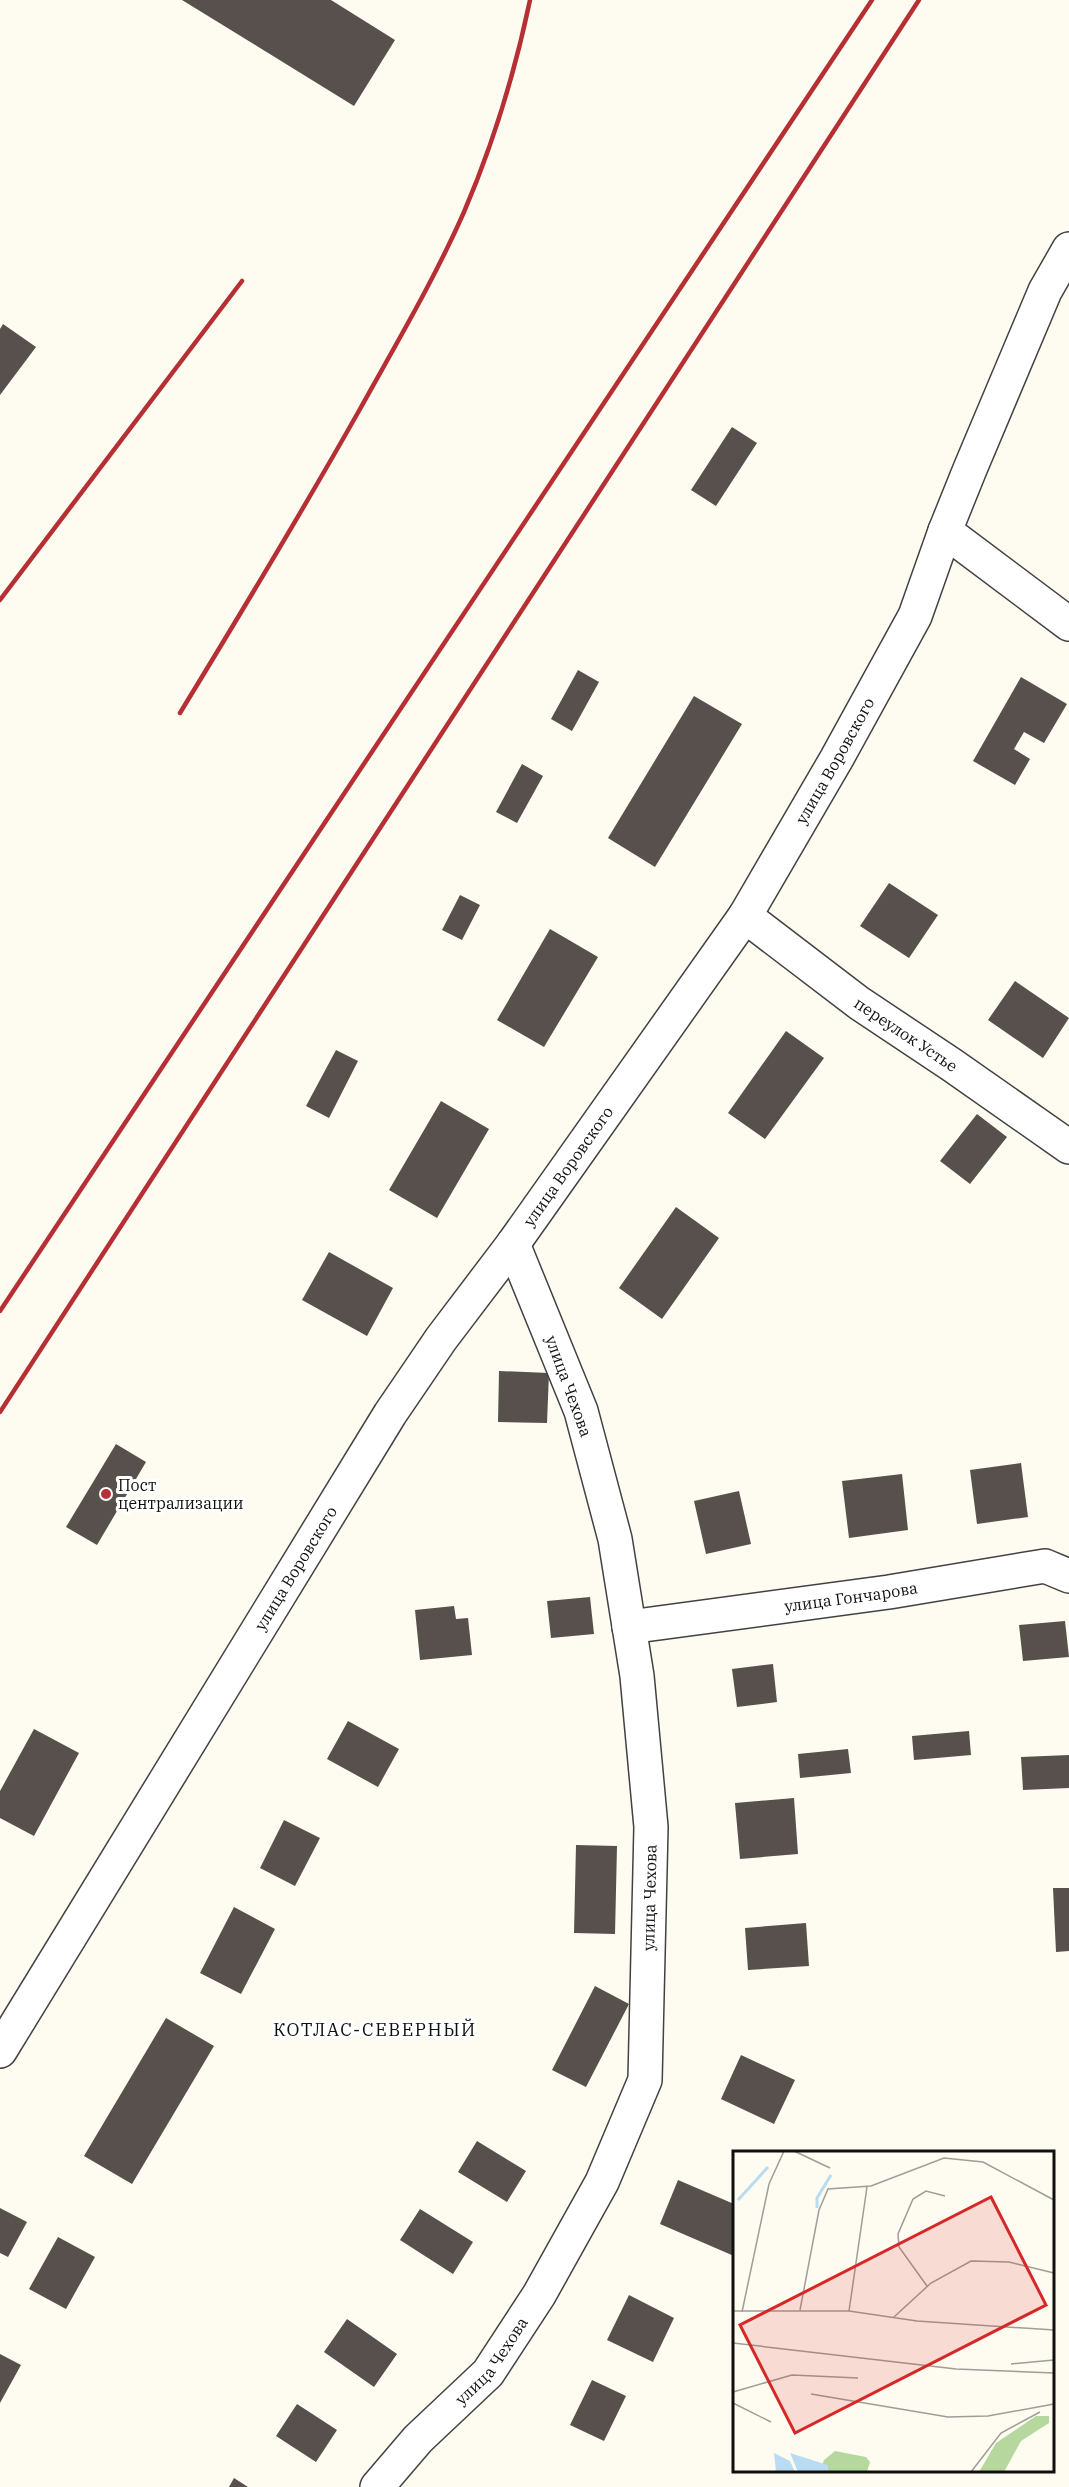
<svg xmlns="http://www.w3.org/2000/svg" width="1069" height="2487" font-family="'IBM Plex Serif',serif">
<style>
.building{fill:#57504c}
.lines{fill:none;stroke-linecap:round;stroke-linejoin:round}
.minor-casing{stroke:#424242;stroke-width:36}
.minor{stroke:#fff;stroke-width:33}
.rail{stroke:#b62f34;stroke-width:4.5}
.poi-dot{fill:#b62f34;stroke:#fff;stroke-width:2}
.labels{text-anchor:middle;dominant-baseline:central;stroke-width:6;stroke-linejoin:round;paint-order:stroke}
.street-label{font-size:16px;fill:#0f0f0f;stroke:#fff}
.poi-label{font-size:16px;fill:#0f0f0f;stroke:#fff;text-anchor:start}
.neighbourhood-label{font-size:18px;letter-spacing:1.5px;fill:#0f0f0f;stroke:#fff}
.inset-river{fill:none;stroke:#b9dcf2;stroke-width:3}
.inset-road{fill:none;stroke:#9e9d97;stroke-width:1.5}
.view{fill:#d62828;fill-opacity:0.15;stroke:#d62828;stroke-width:3}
.inset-edge{fill:none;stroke:#0f0f0f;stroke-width:3}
</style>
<rect width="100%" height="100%" fill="#fefcf1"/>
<path class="building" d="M182,0h149l64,40 -41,66z
M3,324l33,23 -36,48v-66z
M732,427l25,16 -41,63 -25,-16z
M578,670l21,12 -27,49 -21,-12z
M1021,677l46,27 -23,39 -20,-11 -10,17 16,10 -15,26 -42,-24z
M694,696l48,28 -87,143 -47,-29z
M522,764l21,12 -26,47 -21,-11z
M889,883l49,32 -29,43 -49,-32z
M460,895l20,10 -18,35 -20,-10z
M550,929l48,28 -54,90 -47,-27z
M1015,981l54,37 -26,40 -55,-38z
M786,1031l38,27 -59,81 -37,-26z
M336,1050l22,11 -29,57 -23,-12z
M441,1101l48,28 -52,89 -48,-28z
M977,1114l30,23 -37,47 -30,-23z
M676,1207l43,31 -57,81 -43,-31z
M329,1252l64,36 -26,48 -65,-36z
M499,1371l50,2 -2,50 -49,-1z
M116,1444l30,18 -49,83 -31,-18z
M1021,1463l7,54 -51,7 -7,-54z
M902,1474l6,56 -59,8 -7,-57z
M739,1491l12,53 -45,10 -12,-53z
M590,1597l4,37 -43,4 -4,-37z
M454,1606l2,13 12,-1 4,37 -52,5 -5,-50z
M1065,1621l4,36 -46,4 -4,-36z
M773,1664l4,38 -40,5 -5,-38z
M348,1721l51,28 -21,38 -51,-28z
M34,1729l45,24 -45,83 -34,-18v-27z
M969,1731l2,24 -57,5 -2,-24z
M848,1749l3,24 -51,5 -2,-24z
M1069,1755v33l-46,2 -2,-33z
M794,1798l4,56 -58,5 -5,-56z
M284,1820l36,18 -25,48 -35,-18z
M576,1845l41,1 -2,88 -41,-1z
M1053,1888h16v63l-13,1z
M234,1907l41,22 -34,65 -41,-21z
M806,1923l3,43 -61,4 -3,-42z
M595,1986l34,18 -43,83 -34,-17z
M166,2018l48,28 -82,138 -48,-28z
M741,2055l54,25 -21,44 -53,-25z
M477,2141l49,30 -19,31 -49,-30z
M678,2180l56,24v52l-74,-32z
M0,2208l27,14 -19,35 -8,-4z
M420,2209l53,33 -20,32 -53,-34z
M58,2237l37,20 -29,52 -37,-20z
M629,2295l45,23 -21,44 -46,-22z
M347,2319l50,35 -23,33 -50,-35z
M0,2354l21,11 -21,38z
M592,2380l34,16 -22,45 -34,-16z
M297,2404l40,26 -21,32 -40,-26z
M234,2478l14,9h-19z"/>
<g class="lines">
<defs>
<g id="minor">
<path d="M945,531l124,93"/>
<path id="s1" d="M745,916l114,87 93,62 117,82"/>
<path id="s2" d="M629,1627l260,-35 156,-26 24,10"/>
<path id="s3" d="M0,2051l390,-637 51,-75 72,-95 232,-328 92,-158 78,-142 30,-85 25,-62 75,-178 24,-42"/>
<path id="s4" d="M377,2487l41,-48 70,-66 51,-78 63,-113 43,-102 6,-253 -14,-151 -22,-137 -34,-128 -68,-167"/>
</g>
</defs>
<use href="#minor" class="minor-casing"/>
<use href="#minor" class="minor"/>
<path class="rail" d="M0,600l242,-319
M180,713c61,-100 122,-201 180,-304 36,-65 74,-129 104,-197 29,-68 51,-140 66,-212
M0,1311l872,-1311
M0,1412l919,-1412"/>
</g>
<circle class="poi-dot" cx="106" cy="1494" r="6"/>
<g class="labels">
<g class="street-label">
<text stroke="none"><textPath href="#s3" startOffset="1538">улица Воровского</textPath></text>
<text stroke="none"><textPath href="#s1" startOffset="200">переулок Устье</textPath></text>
<text stroke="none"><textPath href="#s3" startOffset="1052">улица Воровского</textPath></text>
<text transform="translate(569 1386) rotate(70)">улица Чехова</text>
<text stroke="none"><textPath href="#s3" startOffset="566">улица Воровского</textPath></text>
<text stroke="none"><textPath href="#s2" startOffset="224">улица Гончарова</textPath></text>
<text stroke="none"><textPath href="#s4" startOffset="675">улица Чехова</textPath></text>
<text stroke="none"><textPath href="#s4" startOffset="171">улица Чехова</textPath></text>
</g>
<g class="poi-label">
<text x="118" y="1485">Пост<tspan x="118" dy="18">централизации</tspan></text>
</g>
<g class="neighbourhood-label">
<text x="375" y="2029">КОТЛАС-СЕВЕРНЫЙ</text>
</g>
</g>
<g transform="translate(733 2151)">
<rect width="321" height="321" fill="#fefcf1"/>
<path d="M303,265h13v7l-28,18 -17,31h-25l17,-29zM102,300l31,6 4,5 -3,10h-47l4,-12z" fill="#b6d79d"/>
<path d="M41,302l16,8 5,11h-19zM57,302l38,12v7h-30z" fill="#b9dcf2"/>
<path class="inset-river" d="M5,49l30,-33M84,57v-10l14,-23"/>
<path class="inset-road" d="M61,0l36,17M194,135l-28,-39 -1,-13 15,-35 13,-8 19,5M67,159l19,-100 9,-21 43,-3 73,-28 39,4 71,38M0,160h116l68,10 137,9M116,160l18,-124M9,161l27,-128 15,-33M161,166l37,-34 40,-22 38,1 45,11M0,192l223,26 98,4M278,213l43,-4M0,241l59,-17 66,3M78,243l137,23 40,-1 66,-12M0,252l38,19M238,321l30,-39 39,-21"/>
<path class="view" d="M258,46l55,108 -251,128 -55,-108z"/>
<rect width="321" height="321" class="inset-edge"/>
</g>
</svg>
